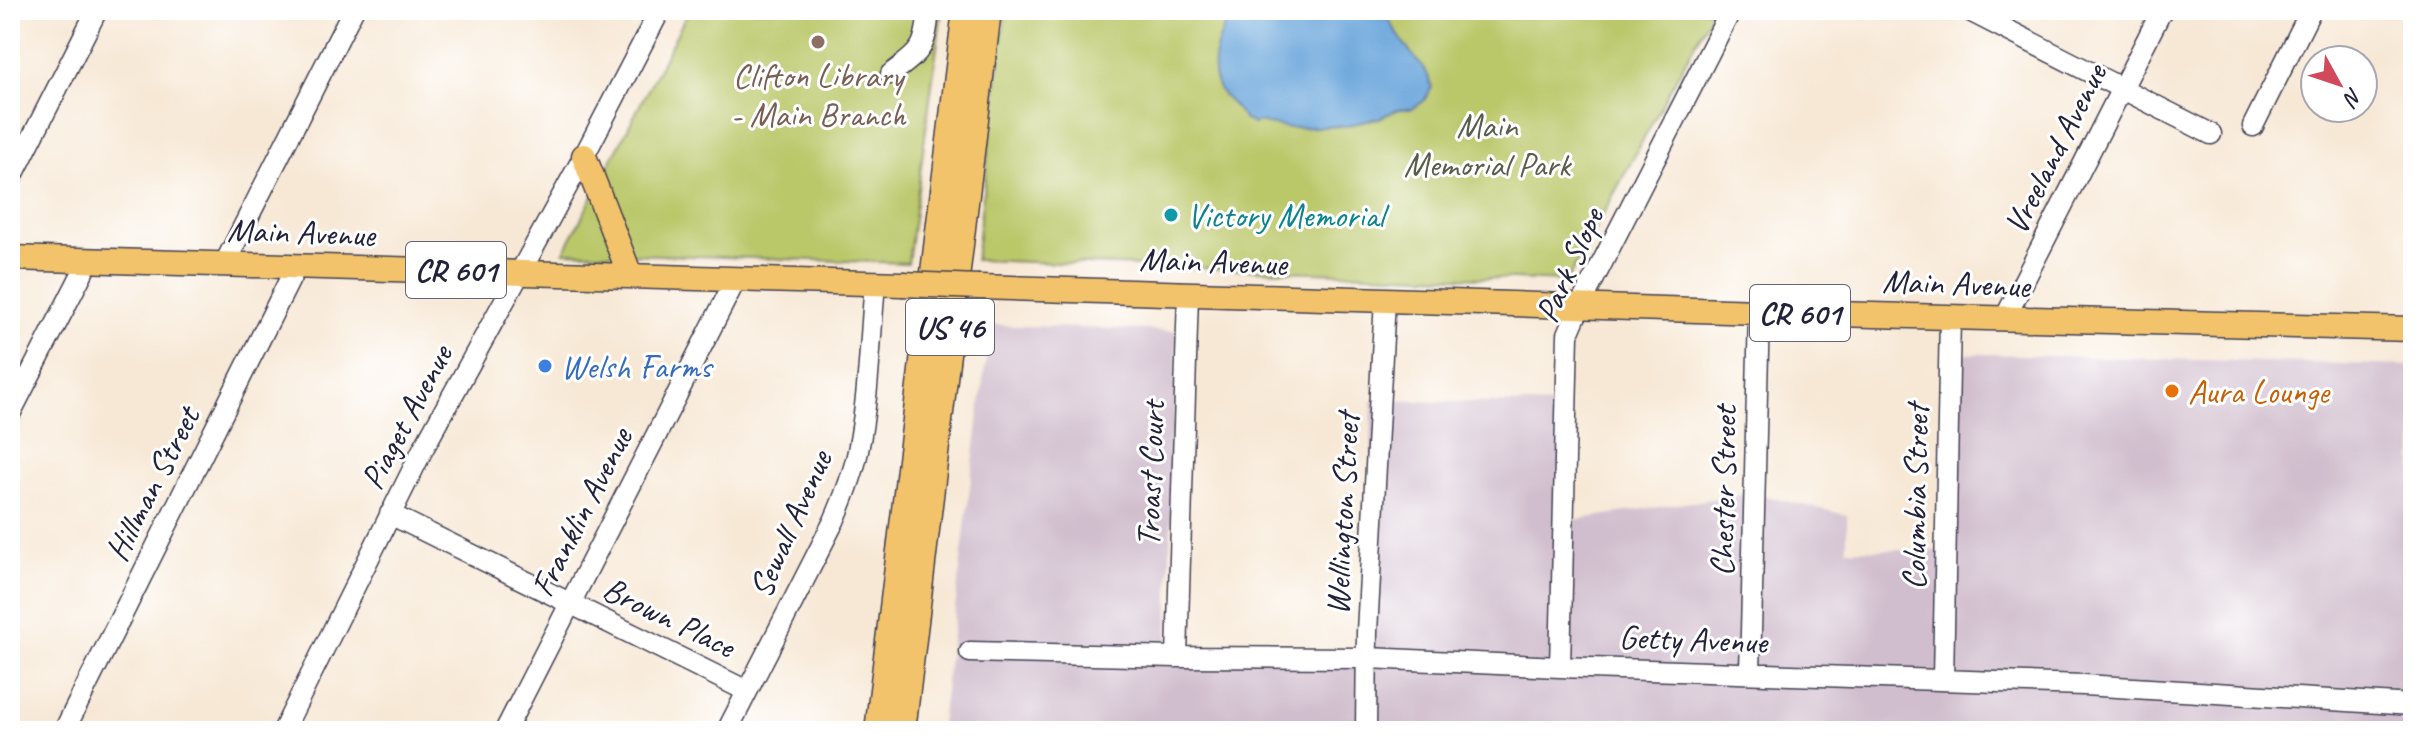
<svg xmlns="http://www.w3.org/2000/svg" width="2423" height="741" font-family="Caveat,sans-serif">
<style>
.industrial{fill:#d0bdcd}
.green{fill:#bbc86a;stroke:#6e7552;stroke-width:2}
.water{fill:#6aa6db;stroke:#46648b;stroke-width:2}
.lines{fill:none;stroke-linecap:round;stroke-linejoin:round}
.minor-casing{stroke:#424052;stroke-width:23}
.major-casing{stroke:#424052;stroke-width:27}
.highway-casing{stroke:#424052;stroke-width:31}
.minor{stroke:#fff;stroke-width:20}
.major{stroke:#f2c36a;stroke-width:24}
.highway{stroke:#f2c36a;stroke-width:28}
.major-bridge-casing{stroke:#424052;stroke-width:27;stroke-linecap:butt}
.major-bridge{stroke:#f2c36a;stroke-width:24}
.education-dot{fill:#8d6e63;stroke:#fff;stroke-width:3}
.culture-dot{fill:#0f9aa8;stroke:#fff;stroke-width:3}
.shop-dot{fill:#3f7fe0;stroke:#fff;stroke-width:3}
.food-dot{fill:#e8710a;stroke:#fff;stroke-width:3}
.labels{text-anchor:middle;dominant-baseline:central;stroke-width:6;stroke-linejoin:round;paint-order:stroke}
.shield{fill:#fff;stroke:#646476;stroke-width:2}
.shield-label{font-size:32px;font-weight:bold;fill:#22223b}
.education-label{font-size:34px;fill:#785e54;stroke:#fff}
.park-label{font-size:34px;fill:#585c4b;stroke:#fff}
.street-label{font-size:34px;fill:#22223b;stroke:#fff}
.culture-label{font-size:34px;fill:#0d838f;stroke:#fff;text-anchor:start}
.shop-label{font-size:34px;fill:#366cbe;stroke:#fff;text-anchor:start}
.food-label{font-size:34px;fill:#c56008;stroke:#fff;text-anchor:start}
</style>
<rect width="100%" height="100%" fill="#fff"/>
<filter id="ink" filterUnits="userSpaceOnUse"><feTurbulence type="fractalNoise" baseFrequency=".0125" numOctaves="2"/><feDisplacementMap in="SourceGraphic" scale="16" xChannelSelector="R" yChannelSelector="G"/><feConvolveMatrix kernelMatrix="1 2 1 2 8 2 1 2 1" color-interpolation-filters="sRGB"/></filter>
<filter id="wash" filterUnits="userSpaceOnUse"><feTurbulence type="fractalNoise" baseFrequency=".006" numOctaves="4" result="noise"/><feDisplacementMap in="SourceGraphic" scale="32" xChannelSelector="R" yChannelSelector="G"/><feGaussianBlur stdDeviation="1.8" result="paint"/><feColorMatrix in="noise" values="0 0 0 0 0 0 0 0 0 0 0 0 0 0 0 0 0 1.4 0 .05"/><feComposite in="paint" operator="in"/></filter>
<g filter="url(#wash)">
<rect width="100%" height="100%" fill="#f7e8d5"/>
<path class="industrial" d="M990,325l187,6 -10,325 200,3 5,-259 192,5 -4,117 191,-29 96,22v34l94,2 5,-198 467,13v365h-1473z"/>
<path class="green" d="M689,10h253l-34,253 -344,-11z
M1006,10h707l-146,271 -592,-21z"/>
<path class="water" d="M1233,10h150c8,13 16,27 25,39 10,13 21,22 24,38l-8,14 -12,8h-13l-20,9 -34,8 -56,2 -32,-6 -3,2 -11,-5c-5,-12 -18,-18 -24,-30 -14,-26 2,-56 14,-79z"/>
</g>
<g filter="url(#ink)">
<g class="lines">
<defs>
<path id="minor" d="M1968,10l243,124
M891,74c31,-24 34,-24 38,-64
M2253,126l58,-116
M10,181l87,-171
M225,263l128,-253
M2005,318l157,-308
M10,414l79,-154
M390,514l357,177
M970,652l207,5 191,1 192,9 524,18 329,20
M1177,657l11,-363
M1560,667l8,-333 12,-28 151,-296
M1750,672l9,-360
M1943,680l7,-364
M64,731l233,-466
M283,731l140,-282 161,-293 76,-146
M505,731l231,-452
M727,731l107,-210c10,-23 19,-46 24,-70 11,-55 12,-112 17,-168
M1366,731l1,-99 18,-332"/>
<path id="major" d="M584,156l46,119
M10,258l892,26
M979,287l780,25 654,17"/>
<path id="highway" d="M879,731l88,-721
M901,731l86,-721"/>
</defs>
<use href="#minor" class="minor-casing"/>
<use href="#major" class="major-casing"/>
<use href="#highway" class="highway-casing"/>
<use href="#minor" class="minor"/>
<use href="#major" class="major"/>
<use href="#highway" class="highway"/>
<defs>
<path id="major-bridge" d="M902,284l77,3"/>
</defs>
<use href="#major-bridge" class="major-bridge-casing"/>
<use href="#major-bridge" class="major-bridge"/>
</g>
</g>
<circle class="education-dot" cx="818" cy="42" r="8"/>
<circle class="culture-dot" cx="1171" cy="215" r="8"/>
<circle class="shop-dot" cx="545" cy="366" r="8"/>
<circle class="food-dot" cx="2172" cy="391" r="8"/>
<g class="labels">
<g class="shield">
<rect x="406" y="242" width="100" height="56" rx="6"/>
<rect x="1750" y="285" width="100" height="56" rx="6"/>
<rect x="906" y="299" width="88" height="56" rx="6"/>
</g>
<g class="shield-label">
<text x="456" y="270">CR 601</text>
<text x="1800" y="313">CR 601</text>
<text x="950" y="327">US 46</text>
</g>
<g class="education-label">
<text x="818" y="75">Clifton Library<tspan x="818" dy="39">- Main Branch</tspan></text>
</g>
<g class="park-label">
<text x="1487" y="125">Main<tspan x="1487" dy="39">Memorial Park</tspan></text>
</g>
<g class="street-label">
<text transform="translate(2055 149) rotate(-63)">Vreeland Avenue</text>
<text transform="translate(301 232) rotate(2)">Main Avenue</text>
<text transform="translate(1213 261) rotate(2)">Main Avenue</text>
<text transform="translate(1569 265) rotate(-66)">Park Slope</text>
<text transform="translate(1956 283) rotate(2)">Main Avenue</text>
<text transform="translate(406 417) rotate(-62)">Piaget Avenue</text>
<text transform="translate(1150 474) rotate(-88)">Troast Court</text>
<text transform="translate(152 484) rotate(-63)">Hillman Street</text>
<text transform="translate(1723 491) rotate(-89)">Chester Street</text>
<text transform="translate(1915 497) rotate(-89)">Columbia Street</text>
<text transform="translate(581 512) rotate(-63)">Franklin Avenue</text>
<text transform="translate(1342 514) rotate(-87)">Wellington Street</text>
<text transform="translate(790 524) rotate(-66)">Sewall Avenue</text>
<text transform="translate(669 617) rotate(26)">Brown Place</text>
<text transform="translate(1693 639) rotate(2)">Getty Avenue</text>
</g>
<g class="culture-label">
<text x="1187" y="215">Victory Memorial</text>
</g>
<g class="shop-label">
<text x="561" y="366">Welsh Farms</text>
</g>
<g class="food-label">
<text x="2188" y="391">Aura Lounge</text>
</g>
</g>
<rect width="2423" height="741" fill="none" stroke="#fff" stroke-width="40"/>
<g transform="translate(2339 84) rotate(130)"><circle r="38" fill="#ffffff" stroke="#a7a7b1" stroke-width="2"/>
<path d="M0-6L14 30L0 20L-14 30Z" fill="#d1495b"/>
<text y="-12" font-size="22" font-weight="bold" text-anchor="middle" fill="#22223b">N</text>
</g>
</svg>
